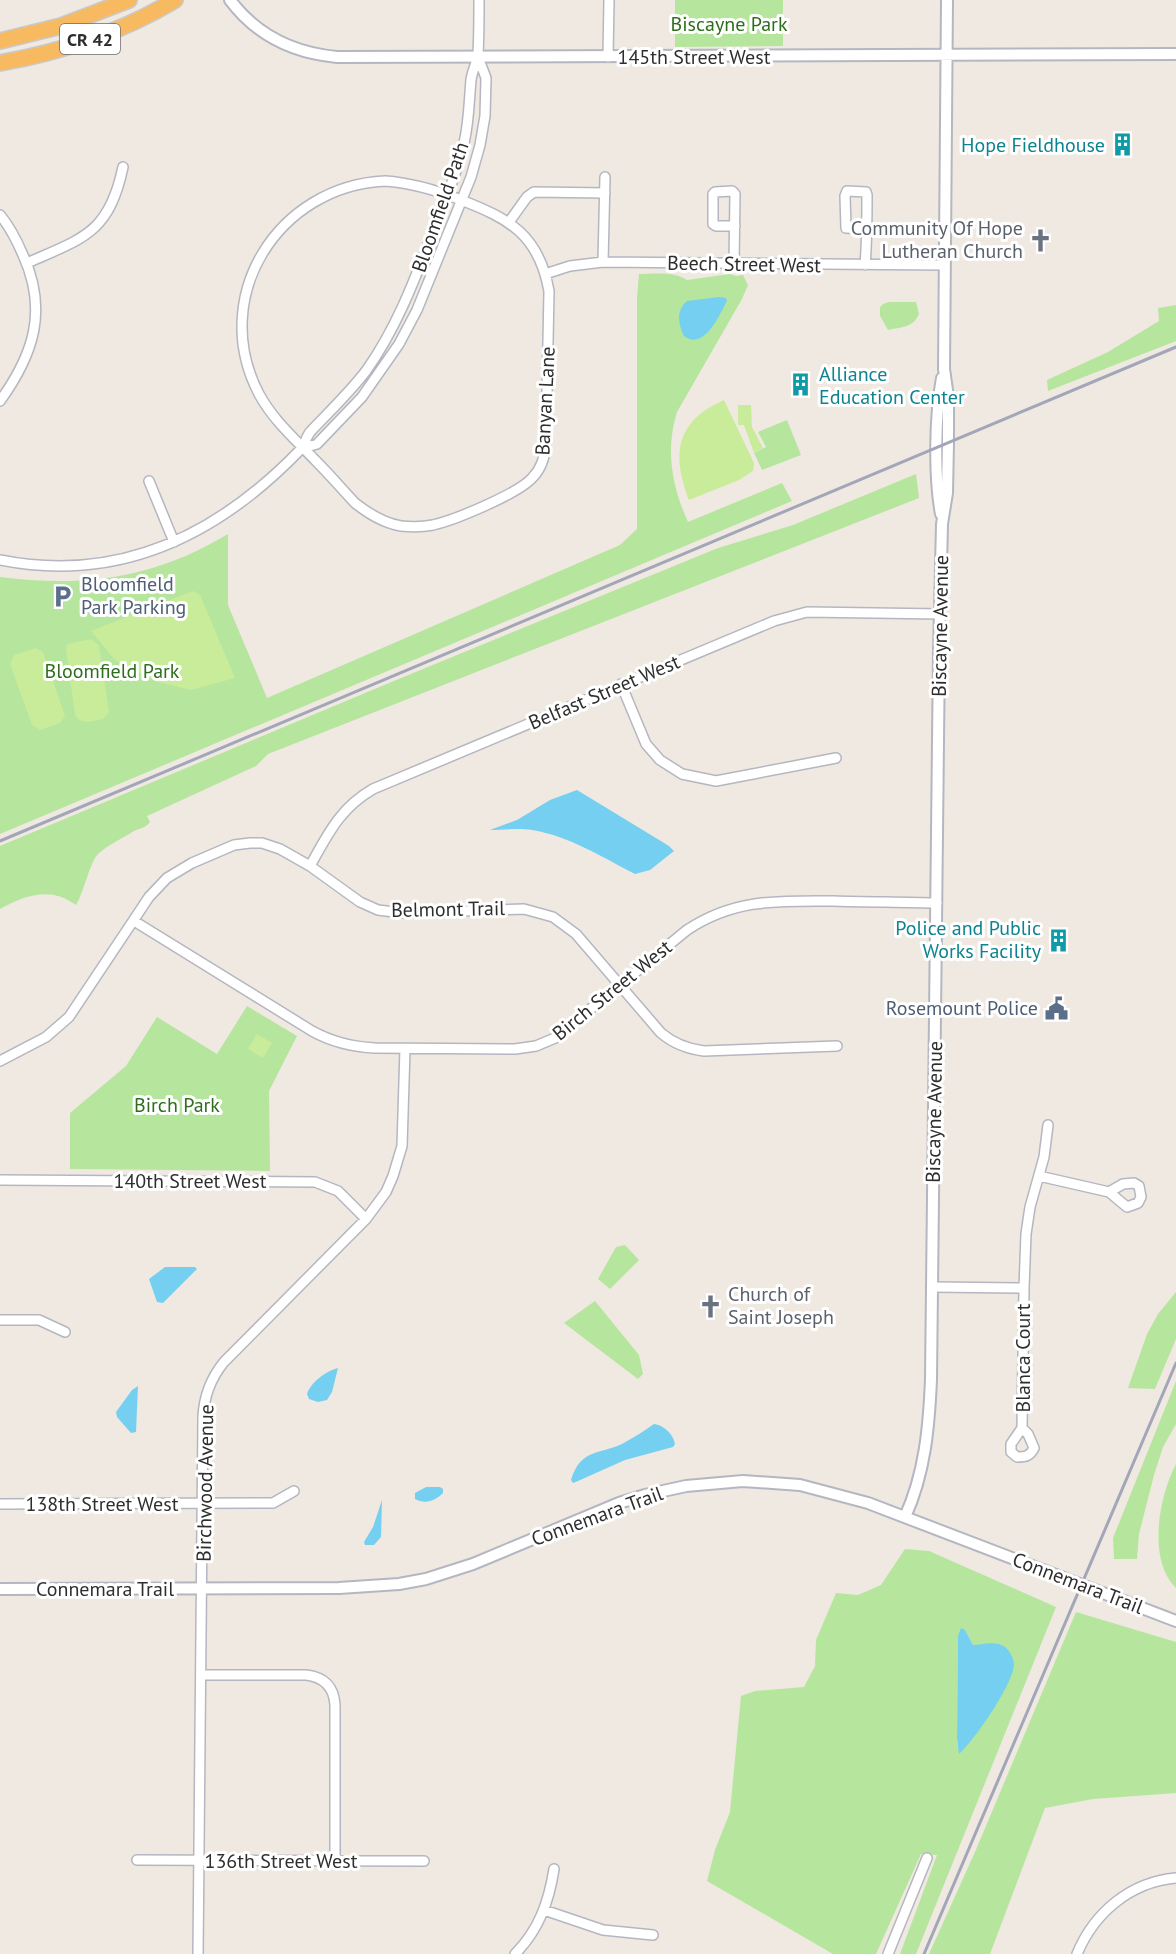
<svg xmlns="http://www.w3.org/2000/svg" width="1176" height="1954" font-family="'PT Sans',sans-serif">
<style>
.green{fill:#b6e59e;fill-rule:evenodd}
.pitch{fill:#c9ec9a}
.water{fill:#75cff0}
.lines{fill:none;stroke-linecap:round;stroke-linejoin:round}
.minor-casing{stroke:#b4b7c1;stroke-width:12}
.tertiary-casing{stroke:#b4b7c1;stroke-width:14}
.trunk-casing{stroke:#c9c9c9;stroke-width:18}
.minor{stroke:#fff;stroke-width:9}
.tertiary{stroke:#fff;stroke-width:10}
.trunk{stroke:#f8ba60;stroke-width:15}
.rail{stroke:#a3a6b8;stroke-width:3}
.labels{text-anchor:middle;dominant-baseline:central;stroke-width:6;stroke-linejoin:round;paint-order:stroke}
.shield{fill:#fff;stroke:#6d6d6d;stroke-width:1.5}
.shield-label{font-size:18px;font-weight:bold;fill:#2e2e2e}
.park-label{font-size:20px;fill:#2c6e1b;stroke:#fff}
.street-label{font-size:20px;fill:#2e2e2e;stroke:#fff}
.culture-label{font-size:20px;fill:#0d838f;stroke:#fff;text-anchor:end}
.worship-label{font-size:20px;fill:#5b616d;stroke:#fff;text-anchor:end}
.service-label{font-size:20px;fill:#4e5e75;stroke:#fff;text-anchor:start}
</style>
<rect width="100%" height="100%" fill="#efe9e1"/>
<path class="green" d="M675,0h108v46l-108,1z
M639,274c15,0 35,-3 48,6l43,-6 6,2 7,-1 5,10 -6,14 -65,113c-12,38 -5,75 11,110l94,-39 10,18 -792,333v-257c84,11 155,1 228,-43v71l39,93 353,-153 17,-16v-231z
M889,302h27l3,12c-6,14 -18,13 -31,16l-8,-14v-9l3,-3z
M1176,305v36l-128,50 -1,-11 61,-28 51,-31 -1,-13z
M787,420l14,35 -39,15 -8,-17 12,-6 -8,-15z
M916,474l3,24 -651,256 -12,12 -109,50 3,6c-4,6 -10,6 -16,9 -11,7 -26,14 -36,23 -8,8 -14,38 -22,51 -25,-19 -51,-10 -76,4v-63l401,-168 317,-130 75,-23z
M247,1006l50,30 -28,55 1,80 -200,-2v-56l56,-47 31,-49 60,37z
M625,1245l14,15 -29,29 -12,-10 18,-32z
M1176,1292v47l-21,50 -27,-1 19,-54 11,-20z
M595,1301l44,54 4,19 -5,5 -74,-56z
M1176,1381v43l-13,23 -9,28 -15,59 -2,25h-23l-1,-21z
M1176,1464v124c-29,-28 -17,-92 0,-124z
M905,1549l24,2 127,56 -140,347h-16l37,-99 -16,-1 -45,100h-43l-126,-73 8,-31 15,-38 11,-116 14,-5 49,-4 11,-21 1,-26 20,-47 22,2 23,-10zM965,1630l8,15h4l-20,102 1,-111z
M1076,1612l100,30v151l-83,6 -48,9 -55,146h-61l46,-102z"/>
<path class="pitch" d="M724,400l30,63 -1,8 -14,9 -50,20c-18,-46 -13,-79 35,-100z
M738,405h13l1,22 11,21 -9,5 -10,-28h-6z
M193,591l7,4 35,83 -44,12 -36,-9 -40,-21 -24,-29z
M91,639l8,6 10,67 -6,7c-10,2 -22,7 -28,-4l-9,-66 1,-5z
M36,648l7,4 22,64 -5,7 -20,7 -8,-5 -22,-61 4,-9z
M257,1034l15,9 -9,15 -15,-9z"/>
<path class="water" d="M719,297l7,1 1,3c-8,15 -23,50 -43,35 -6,-12 -8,-26 3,-35z
M577,790l92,56 5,5 -24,19 -15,4c-33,-17 -66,-38 -103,-44 -13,-2 -29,0 -42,0l27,-10 33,-20z
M165,1267h30l2,2 -34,34 -6,-1 -8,-23z
M338,1368l-6,24 -5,8 -9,2 -9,-3 -2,-5c4,-12 19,-23 31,-26z
M138,1386l-2,46 -5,1 -14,-16 -1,-5 16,-22z
M654,1424c10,1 19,10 21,20l-2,3 -48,13 -47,21 -5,2 -2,-3c10,-31 26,-25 51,-36 11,-6 22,-13 32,-20z
M426,1487h14l3,2v4c-7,7 -17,12 -28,6v-6z
M382,1500l-1,37 -7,8h-9l-1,-3 9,-15z
M961,1628l4,2 8,15c10,0 22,-5 32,2 4,3 8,10 9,16 1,19 -40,78 -55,91l-2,-15 1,-103z"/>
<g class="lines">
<defs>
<path id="minor" d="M608,57l1,-57
M385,181c28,2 51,9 76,19 49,19 78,35 88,91l-3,152c-1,13 -4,25 -13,34 -13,16 -78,43 -100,48 -10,2 -22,2 -32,1 -18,-3 -32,-12 -46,-23 -13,-14 -26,-29 -40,-43 -20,-21 -42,-40 -56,-66 -51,-97 19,-208 126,-213z
M0,215c10,12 17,26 23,40 25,55 11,99 -23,146
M509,222l18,-25 7,-5 71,1
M603,262l2,-85
M27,263c57,-25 82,-30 96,-96
M734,264l1,-70 -3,-3 -17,1 -2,2v30l3,2h19
M865,265c2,-23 2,-46 2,-70l-1,-3 -19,-1 -2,5 1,32 20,1
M545,274l25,-8 33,-4 341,3
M303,448l14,-4 45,-47 37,-53 18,-34 54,-133 9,-32 5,-29 1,-38 -8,-21
M149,481l25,61
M0,560c120,24 218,-25 300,-110 5,-5 6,-14 11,-19 19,-20 38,-38 55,-60 32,-45 50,-95 70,-147 10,-26 22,-53 28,-81 5,-21 5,-41 7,-63 1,-9 6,-17 7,-26 1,-18 1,-36 1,-54
M621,684l25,60 14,16 22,14 34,7 120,-23
M310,866c18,-32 30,-58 63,-77l401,-168 33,-9 134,2
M134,921l178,110c20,11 40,16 63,17l140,1 21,-3 19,-8 132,-108c48,-32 92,-29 147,-29 34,1 69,1 103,2
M0,1061l46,-24 23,-20 80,-120 18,-19 25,-15 42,-18 16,-2h12l18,6 30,17 50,36 18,8 24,3 122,-4 29,8 23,17 85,99c13,11 27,16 43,18l133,-5
M1039,1176l70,16 18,15 11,-4 3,-6 -2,-11 -5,-3 -11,1 -14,8
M0,1180l315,2 23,9 28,28
M932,1287l92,1
M0,1320h39l26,12
M1022,1428l6,6 6,14c-4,8 -8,9 -17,9l-6,-5v-8l11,-16 2,-140 2,-54 4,-27 14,-50 4,-32
M0,1504l273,-1 21,-12
M202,1675h104c18,2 28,12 29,30v157
M137,1860l287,1
M544,1910l59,20 50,5
M198,1954l5,-537c1,-22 8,-39 21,-55l142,-143 20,-27 7,-16 9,-30 3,-97
M515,1954c24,-24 34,-53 39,-85
M888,1954l39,-96
M1077,1954c17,-41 53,-72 99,-76"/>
<path id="tertiary" d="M230,0c27,36 63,53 107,57l839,-3
M941,514c-7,-37 -6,-99 1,-136
M905,1517c20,-44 24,-90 26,-138l8,-728 3,-127 5,-31 1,-50v-46l-4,-28 3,-369
M0,1589l339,-1 60,-4 27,-5 47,-15 146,-61 26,-8 41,-9 57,-5 57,4 68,18 308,118"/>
<path id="trunk" d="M0,41l61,-15 68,-26
M0,63c61,-11 122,-31 175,-63"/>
</defs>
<use href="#minor" class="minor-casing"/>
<use href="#tertiary" class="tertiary-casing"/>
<use href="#trunk" class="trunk-casing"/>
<use href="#minor" class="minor"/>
<use href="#tertiary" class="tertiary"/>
<use href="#trunk" class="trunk"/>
<path class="rail" d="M0,841l1176,-494
M924,1954l252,-591"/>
</g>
<defs>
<symbol id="building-bare" viewBox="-9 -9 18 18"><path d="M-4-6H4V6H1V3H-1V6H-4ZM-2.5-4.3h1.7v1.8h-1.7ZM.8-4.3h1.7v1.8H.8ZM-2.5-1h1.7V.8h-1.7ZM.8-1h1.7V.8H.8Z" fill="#0f9aa8" stroke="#fff" stroke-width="2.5" paint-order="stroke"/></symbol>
<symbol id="church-bare" viewBox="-9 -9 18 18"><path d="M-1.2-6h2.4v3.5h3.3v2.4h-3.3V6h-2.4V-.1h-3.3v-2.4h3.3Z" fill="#6b7280" stroke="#fff" stroke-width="2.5" paint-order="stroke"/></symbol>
<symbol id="parking-bare" viewBox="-9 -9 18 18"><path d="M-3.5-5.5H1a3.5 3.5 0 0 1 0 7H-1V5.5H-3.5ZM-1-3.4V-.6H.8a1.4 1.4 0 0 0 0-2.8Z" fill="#5c6f8a" stroke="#fff" stroke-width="2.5" paint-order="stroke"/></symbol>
<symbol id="civic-bare" viewBox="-9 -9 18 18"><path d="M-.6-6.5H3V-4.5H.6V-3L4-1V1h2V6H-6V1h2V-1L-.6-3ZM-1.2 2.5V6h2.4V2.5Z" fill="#5c6f8a" stroke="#fff" stroke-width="2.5" paint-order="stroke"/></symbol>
</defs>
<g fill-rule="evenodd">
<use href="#building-bare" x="1106" y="128" width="33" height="33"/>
<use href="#church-bare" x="1024" y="224" width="33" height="33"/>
<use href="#building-bare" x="784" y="368" width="33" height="33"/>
<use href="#parking-bare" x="46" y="580" width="33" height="33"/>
<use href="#building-bare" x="1042" y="924" width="33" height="33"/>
<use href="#civic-bare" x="1040" y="992" width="33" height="33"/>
<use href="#church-bare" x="694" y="1290" width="33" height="33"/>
</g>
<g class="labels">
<rect class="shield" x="60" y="24" width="60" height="30" rx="4.5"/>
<g class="shield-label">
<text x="90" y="39">CR 42</text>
</g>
<g class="park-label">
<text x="729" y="24">Biscayne Park</text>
<text x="112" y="671">Bloomfield Park</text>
<text x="177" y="1105">Birch Park</text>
</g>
<g class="street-label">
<text x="694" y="57">145th Street West</text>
<text transform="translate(440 207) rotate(-71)">Bloomfield Path</text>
<text transform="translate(744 264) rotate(1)">Beech Street West</text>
<text transform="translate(545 401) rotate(-87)">Banyan Lane</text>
<text transform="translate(940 626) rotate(-89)">Biscayne Avenue</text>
<text transform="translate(604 692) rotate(-23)">Belfast Street West</text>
<text transform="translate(448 909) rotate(-1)">Belmont Trail</text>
<text transform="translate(612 990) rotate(-39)">Birch Street West</text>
<text transform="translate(934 1112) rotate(-89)">Biscayne Avenue</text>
<text x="190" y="1181">140th Street West</text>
<text transform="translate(1023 1358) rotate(-90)">Blanca Court</text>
<text transform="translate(205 1483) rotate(-89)">Birchwood Avenue</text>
<text x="102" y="1504">138th Street West</text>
<text transform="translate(597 1516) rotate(-20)">Connemara Trail</text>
<text transform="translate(1078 1583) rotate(21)">Connemara Trail</text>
<text x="105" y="1589">Connemara Trail</text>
<text x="281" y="1861">136th Street West</text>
</g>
<g class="culture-label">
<text x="1105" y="145">Hope Fieldhouse</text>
<text x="819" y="374" text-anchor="start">Alliance<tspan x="819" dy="23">Education Center</tspan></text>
<text x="1041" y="928">Police and Public<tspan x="1041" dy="23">Works Facility</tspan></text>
</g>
<g class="worship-label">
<text x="1023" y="228">Community Of Hope<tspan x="1023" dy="23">Lutheran Church</tspan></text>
<text x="728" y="1294" text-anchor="start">Church of<tspan x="728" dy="23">Saint Joseph</tspan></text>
</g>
<g class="service-label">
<text x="81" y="584">Bloomfield<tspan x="81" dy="23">Park Parking</tspan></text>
<text x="1038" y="1008" text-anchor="end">Rosemount Police</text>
</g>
</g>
</svg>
